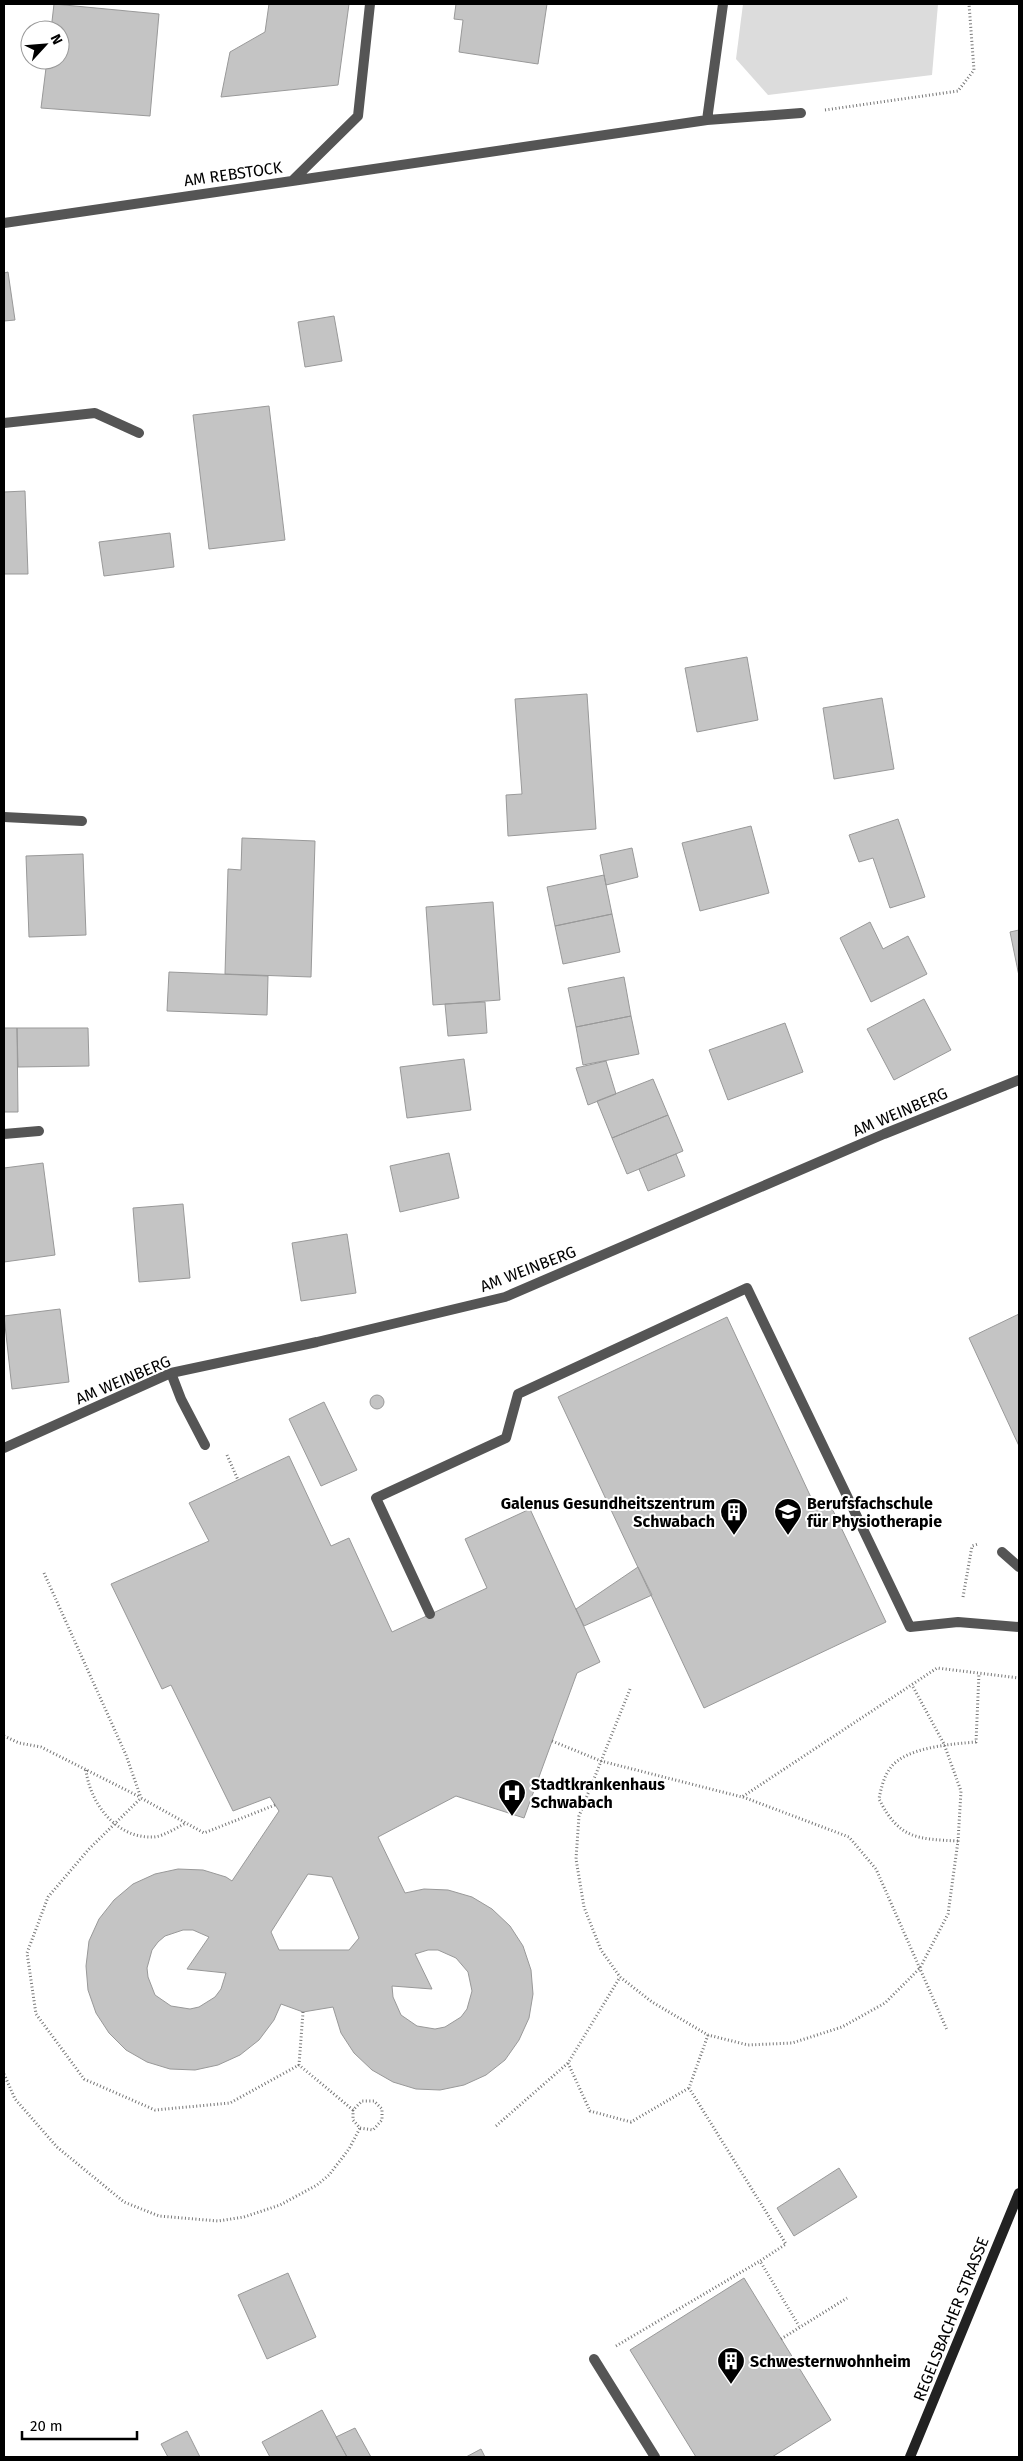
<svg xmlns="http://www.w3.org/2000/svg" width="1023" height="2461" font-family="'Fira Sans',sans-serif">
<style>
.green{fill:#dcdcdc}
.building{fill:#c4c4c4;stroke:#999;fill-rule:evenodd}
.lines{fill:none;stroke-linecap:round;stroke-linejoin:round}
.path{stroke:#777;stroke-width:3;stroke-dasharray:1 2.5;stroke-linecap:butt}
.service{stroke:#555;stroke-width:10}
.minor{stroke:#555;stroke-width:10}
.secondary{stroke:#222;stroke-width:10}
.labels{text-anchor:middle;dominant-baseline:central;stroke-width:4;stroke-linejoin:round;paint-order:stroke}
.street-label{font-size:16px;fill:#000;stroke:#fff}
.poi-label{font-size:16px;font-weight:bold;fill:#000;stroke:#fff;text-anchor:start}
</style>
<rect width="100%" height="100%" fill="#fff"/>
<path class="green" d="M743,4h195l-6,71 -164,20 -32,-36z"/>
<path class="building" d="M54,4l105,10 -9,102 -109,-8 6,-48h13v-30h-9z
M269,4h80l-11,81 -117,12 9,-45 35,-20z
M456,4h91l-9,60 -79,-12 4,-32 -9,-1z
M8,272l7,48 -11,1v-48z
M334,316l8,45 -37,6 -7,-45z
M269,406l16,134 -76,9 -16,-134z
M25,491l3,83h-24v-82z
M170,533l4,34 -70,9 -5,-34z
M747,657l11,63 -61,12 -12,-64z
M587,694l9,135 -88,7 -2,-41 16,-1 -7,-95z
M882,698l12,71 -60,10 -11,-71z
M898,819l27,78 -35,11 -17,-50 -14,4 -10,-27z
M751,826l18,67 -69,18 -18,-68z
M242,838l73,3 -4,136 -86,-3 3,-105 13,1z
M632,848l6,29 -32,8 -6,-30z
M83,854l3,81 -57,2 -3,-81z
M604,875l8,39 -57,12 -8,-39z
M493,902l7,98 -67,5 -7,-98z
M612,914l8,38 -57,12 -8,-38z
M870,922l13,27 25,-13 19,38 -56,28 -31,-64z
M1019,930v46l-9,-44z
M169,972l99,4 -1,39 -100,-4z
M624,977l7,39 -55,11 -8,-39z
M924,999l27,51 -57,30 -27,-51z
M485,1002l2,31 -39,3 -3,-32z
M631,1016l8,38 -56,11 -7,-38z
M785,1023l18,49 -75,28 -19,-50z
M4,1028h13l1,84h-14z
M17,1028h71l1,38 -71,1z
M464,1059l7,51 -64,8 -7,-51z
M606,1061l10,33 -28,11 -12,-37z
M653,1079l15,36 -56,23 -15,-37z
M668,1115l15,36 -56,23 -15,-36z
M449,1153l10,45 -59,14 -10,-46z
M676,1154l9,22 -37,15 -9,-22z
M43,1163l12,92 -51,7v-94z
M183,1204l7,74 -51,4 -6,-74z
M347,1234l9,59 -55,8 -9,-58z
M60,1309l9,73 -57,7 -8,-73z
M1019,1314v132l-50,-108z
M727,1317l88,189 13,-6 58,122 -182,86 -146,-311z
M370 1402a7 7 0 1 1 14 0a7 7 0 1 1-14 0Z
M324,1402l33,68 -36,16 -32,-67z
M289,1456l42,90 18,-8 43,94 95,-44 -22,-49 65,-30 70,153 -23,11 -53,145 -68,-22 -78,41 27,56 19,-4 24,1 24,7 20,12 18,17 13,20 8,24 2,24 -4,24 -10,22 -14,20 -19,15 -22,10 -24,5 -24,-1 -23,-7 -21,-12 -18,-17 -13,-20 -8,-26 -30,5 -22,-8 -7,16 -15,20 -19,15 -22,10 -23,5 -25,-1 -23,-7 -21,-12 -17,-17 -13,-20 -8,-23 -2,-24 3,-25 10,-22 15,-19 19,-16 22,-10 23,-5 25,1 23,7 6,4 47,-70 -9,-14 -37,14 -62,-126 -9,4 -51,-105 98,-43 -20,-38zM308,1874l24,3 27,61 -10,12h-70l-8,-18zM183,1930h10l16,7 -22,32 39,4 -5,16 -6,8 -16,10 -9,2 -19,-3 -16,-11 -7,-18 -1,-9 5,-18 6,-8 7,-6zM428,1950h10l18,8 12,14 4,19 -5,18 -6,8 -16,10 -10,2 -18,-3 -16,-11 -8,-18 -1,-11 40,3 -17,-35z
M638,1567l14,28 -68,31 -8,-17z
M839,2168l18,29 -63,39 -17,-28z
M288,2273l28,64 -49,22 -29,-64z
M744,2278l87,142 -59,37h-76l-66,-107z
M322,2410l25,47h-77l-8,-15z
M355,2428l16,29h-24l-11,-20z
M187,2431l13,26h-32l-7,-13z
M481,2449l4,8h-19z"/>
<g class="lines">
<path class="path" d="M825,110l133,-19 16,-21 -5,-66
M227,1455l11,25
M44,1573l82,182 15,43
M963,1597l9,-51 6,-2
M630,1689l-51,127 -3,43 8,48 17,43 19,27 32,25 56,33 40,10 44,-2 50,-16 43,-24 35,-35 28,-54 10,-73 3,-50 -17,-47 -32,-59
M4,1736l15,7 22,4 99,50
M552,1741l49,20 141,36 195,-129 82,10
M86,1770c4,34 31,69 68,67 10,-1 22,-9 32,-14
M743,1797l106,40 27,32 71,161
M275,1805l-71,28 -63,-35 -52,51 -41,48 -21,56 9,61 48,65 71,31 75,-7 69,-38
M958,1841c-41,-2 -59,-2 -79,-42 2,-11 5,-23 12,-32 16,-20 61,-23 85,-25l3,-69
M303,2012l-4,53 54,45 9,-9h12l8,8v11l-9,10 -13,-2 -7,-8v-10
M708,2035l-19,53 97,156 -26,17 39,65
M568,2063l22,48 41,11 58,-34
M4,2074l11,25 42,48 67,55 35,14 59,5 26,-4 36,-12 37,-20 12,-10 20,-26 11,-21
M496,2126l72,-63 52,-86
M781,2339l66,-41
M616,2346l144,-85"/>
<path class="service" d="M4,423l91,-10 44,20
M4,817l78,4
M4,1134l35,-3
M171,1373l10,26 24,46
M1002,1552l17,15
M430,1614l-54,-116 130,-60 12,-44 229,-106 163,339 48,-5 61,5
M594,2359l61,98"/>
<path class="minor" d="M707,120l16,-116
M292,181l415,-61 94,-7
M4,223l288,-42 66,-65 12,-112
M4,1448l167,-75 146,-31 188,-45 379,-163 135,-54"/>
<path class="secondary" d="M910,2457l109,-264"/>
</g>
<defs>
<symbol id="building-pin" viewBox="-11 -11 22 30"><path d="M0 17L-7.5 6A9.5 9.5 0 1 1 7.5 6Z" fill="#000" stroke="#fff"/><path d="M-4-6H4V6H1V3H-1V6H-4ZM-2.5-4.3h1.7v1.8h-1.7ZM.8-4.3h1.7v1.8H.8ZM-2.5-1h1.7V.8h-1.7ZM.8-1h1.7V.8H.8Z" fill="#fff"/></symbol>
<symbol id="school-pin" viewBox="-11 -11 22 30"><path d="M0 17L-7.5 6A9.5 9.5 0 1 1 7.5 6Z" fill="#000" stroke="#fff"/><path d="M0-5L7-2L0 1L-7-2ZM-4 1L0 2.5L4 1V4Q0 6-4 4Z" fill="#fff"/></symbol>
<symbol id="hospital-pin" viewBox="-11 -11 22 30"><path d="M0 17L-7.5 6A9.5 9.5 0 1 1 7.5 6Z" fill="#000" stroke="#fff"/><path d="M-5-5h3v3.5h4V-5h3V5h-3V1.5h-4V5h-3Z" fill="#fff"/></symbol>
</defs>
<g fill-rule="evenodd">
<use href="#building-pin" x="718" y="1496" width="32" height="43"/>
<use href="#school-pin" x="772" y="1496" width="32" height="43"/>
<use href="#hospital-pin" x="496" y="1777" width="32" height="43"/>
<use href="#building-pin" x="715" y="2345" width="32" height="43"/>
</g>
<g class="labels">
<g class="street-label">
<text transform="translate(233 174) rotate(-8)">AM REBSTOCK</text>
<text transform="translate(900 1112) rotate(-23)">AM WEINBERG</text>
<text transform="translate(528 1269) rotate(-21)">AM WEINBERG</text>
<text transform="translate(123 1380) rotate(-23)">AM WEINBERG</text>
<text transform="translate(951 2319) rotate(-68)">REGELSBACHER STRASSE</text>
</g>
<g class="poi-label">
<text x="715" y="1503" text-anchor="end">Galenus Gesundheitszentrum<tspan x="715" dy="18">Schwabach</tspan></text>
<text x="807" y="1503">Berufsfachschule<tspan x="807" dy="18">für Physiotherapie</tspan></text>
<text x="531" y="1784">Stadtkrankenhaus<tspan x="531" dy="18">Schwabach</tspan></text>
<text x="750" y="2361">Schwesternwohnheim</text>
</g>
</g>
<rect width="1023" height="2461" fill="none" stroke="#000000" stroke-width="10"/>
<g transform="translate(45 45) rotate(64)"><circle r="24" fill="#ffffff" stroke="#999999"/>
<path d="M0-4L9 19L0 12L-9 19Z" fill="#000000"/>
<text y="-8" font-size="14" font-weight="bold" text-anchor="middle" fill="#000000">N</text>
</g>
<path d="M22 2431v8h115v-8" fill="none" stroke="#000000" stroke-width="2.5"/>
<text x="30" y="2431" font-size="15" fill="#000000" stroke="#ffffff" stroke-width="4" paint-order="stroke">20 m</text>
</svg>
